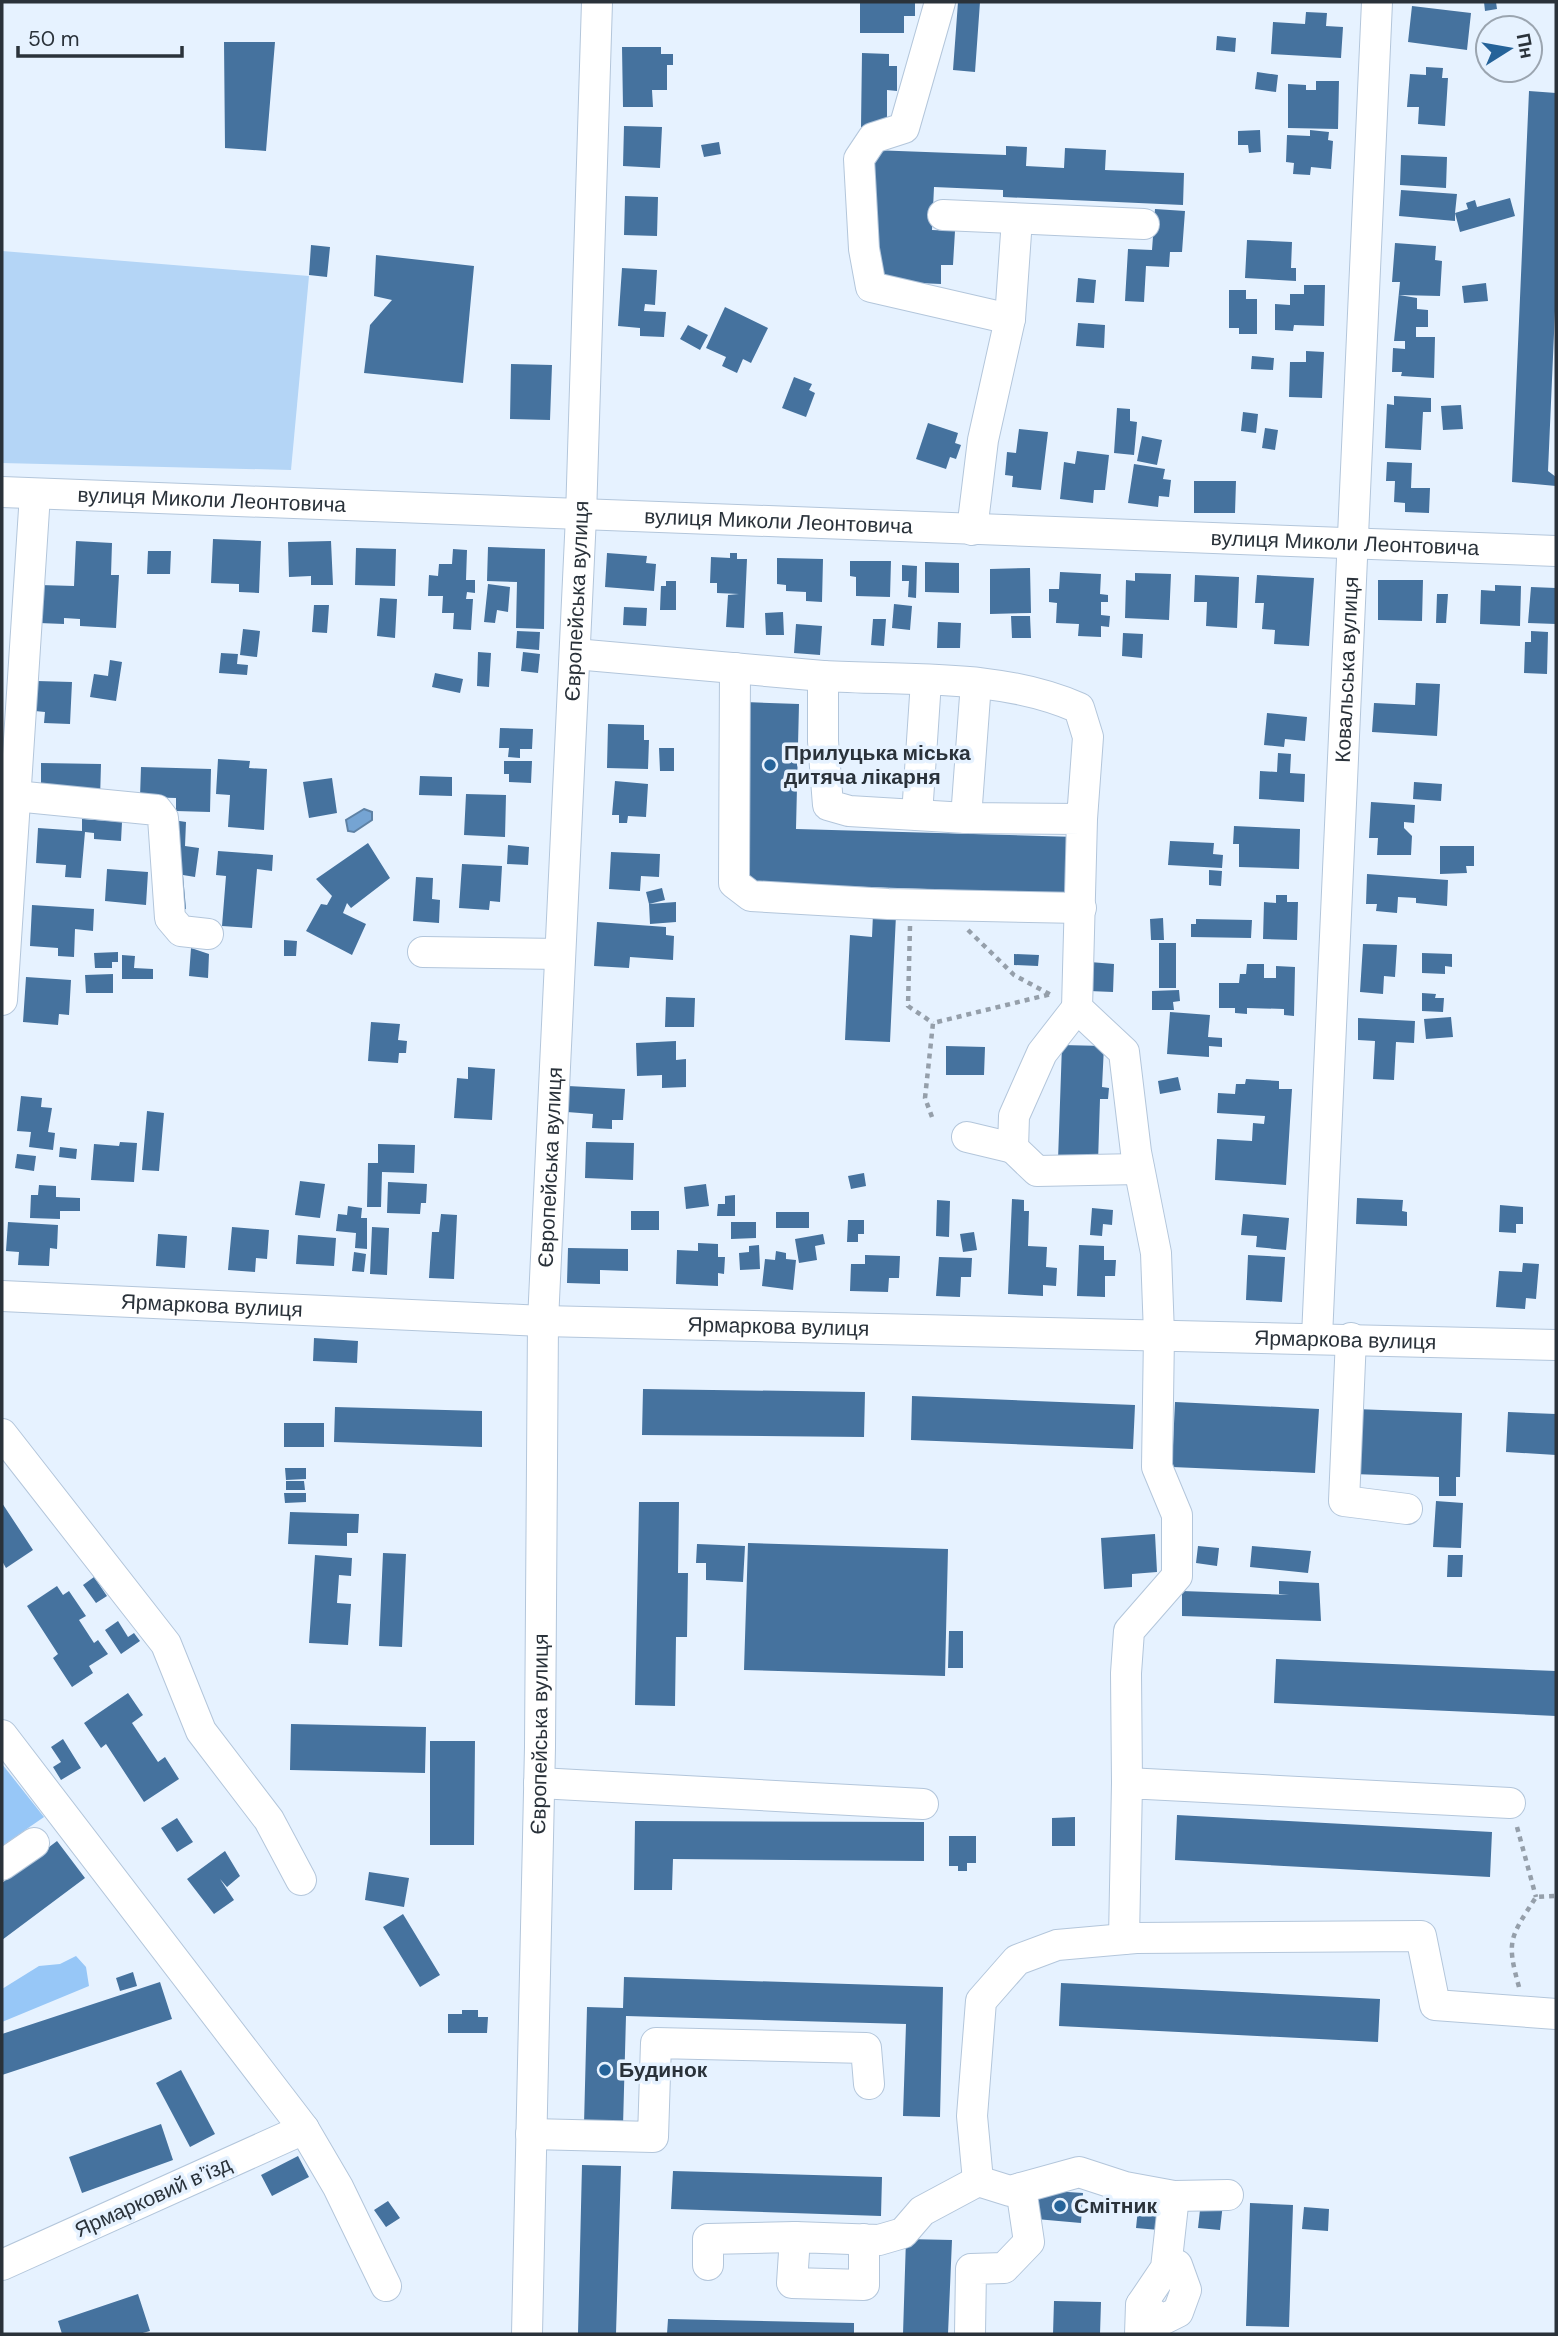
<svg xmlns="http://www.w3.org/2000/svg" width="1558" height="2336" font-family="'DM Sans',sans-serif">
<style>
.green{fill:#b4d5f6}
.forest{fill:#97c7f7}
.water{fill:#75a4d3;stroke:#5e82a5;stroke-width:2}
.building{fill:#45729e}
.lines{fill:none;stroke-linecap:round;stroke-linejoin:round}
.minor-casing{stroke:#b3c6db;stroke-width:32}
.path{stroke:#959faa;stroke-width:4.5;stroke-dasharray:5 5;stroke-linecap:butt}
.minor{stroke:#fff;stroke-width:30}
.poi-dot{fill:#256399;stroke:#e6f2ff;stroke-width:2.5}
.labels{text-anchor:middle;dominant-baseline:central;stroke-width:7;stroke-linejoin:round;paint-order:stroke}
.street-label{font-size:21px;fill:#2a323a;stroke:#e6f2ff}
.poi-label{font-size:21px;font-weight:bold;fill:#2a323a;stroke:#e6f2ff;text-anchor:start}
</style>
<rect width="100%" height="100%" fill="#e6f2ff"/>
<path class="green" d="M2,251l307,25 -18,194 -289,-7z"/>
<path class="forest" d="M2,1764l42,53 -42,29z
M76,1956l10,11 3,19 -87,36v-33l37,-23 21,-2z"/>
<path class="water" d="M364,809l8,3v8l-18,12 -6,-1 -2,-11z"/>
<path class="building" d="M860,2h55v14h-11v17h-44z
M958,2h22l-5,70 -22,-2z
M1484,2h12l1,7 -12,2z
M1412,6l59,7 -4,37 -59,-8z
M1306,12l21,1 -1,13 17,1 -2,31 -70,-4 2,-32 32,2z
M1514,22v6h-18v-4z
M1217,36l19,2 -1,14 -19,-2z
M224,42h51l-9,109 -41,-3z
M622,47h39v7h12v11h-6v25h-15l1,17h-30z
M862,53l27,1v12h8v25l-10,-1v38l-26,-1z
M1426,67l17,1 -1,10h6l-3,48 -27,-2 1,-17h-12l3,-33 16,1z
M1257,72l21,3 -2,17 -21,-3z
M1316,81h23l-1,48 -50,-1v-44l18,1v5h10z
M1529,91l27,2v195l-8,183 8,6v9l-44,-4z
M624,126l38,1 -2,41 -37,-2z
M1260,130l1,22 -12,1 -1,-8h-10v-14z
M1310,130l19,2 -1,8 5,1 -2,28 -20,-2 -1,8 -17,-1 1,-11 -8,-1 1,-27 23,1z
M719,142l2,12 -17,3 -3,-12z
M1006,146l21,1 -1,19 38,2 1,-20 41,2 -1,20 79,3 -1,32 -180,-8v-7l-69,-3 -2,43 23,1 -2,34h-12v19l-66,-3 -3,-131 134,5z
M1401,155l46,2 -1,31 -46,-3z
M1401,190l56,4 -2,19 13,-4 -2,-6 9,-3 2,7 33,-9 5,18 -55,16 -5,-19v8l-56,-5z
M625,196l33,1 -1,39 -33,-1z
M1155,209l30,2 -3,41h-12l-1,15 -23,-1 -2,36 -19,-1 3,-52 24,1z
M1247,240l45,2 -1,26h5v13l-51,-3z
M1395,243l41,3 -1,14 7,1 -2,35 -41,-1 18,3v11l11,1v17h-12v10h19l-1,41 -33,-2 1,-4h-10l1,-24 12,1v-8h-11l6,-59h-8z
M311,245l19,2 -3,30 -18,-2z
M376,255l98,11 -11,117 -99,-10 6,-48 22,-25 -18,-4z
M622,268l35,2 -2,35 -10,-1 -1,7 22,1 -2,25 -24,-1v-8l-22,-2z
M1078,278l18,2 -2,23 -18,-1z
M1486,283l2,18 -24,2 -2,-17z
M1304,285h21l-1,41 -30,-1 -1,6 -18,-1v-26l15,1v-11h14z
M1229,290h17v9h11v35h-18v-6h-10z
M725,307l43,21 -17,35 -8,-4 -6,14 -15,-7 4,-9 -20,-9z
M1078,323l27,2 -1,23 -28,-2z
M688,325l20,10 -8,15 -20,-11z
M1306,351l18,1 -2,46 -33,-1 1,-35h16z
M1252,356l22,2 -1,12 -22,-1z
M511,364l41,1 -2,55 -40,-1z
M794,377l18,7 -3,6 6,3 -9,24 -24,-9z
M1394,396l37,2v14h-8l-2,38 -36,-2 2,-44 7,1z
M1461,405l2,24 -20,1 -2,-24z
M1117,408l13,1v12l7,1 -3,33 -20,-2z
M1243,412l15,2 -2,19 -15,-2z
M928,423l30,10 -3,10 6,2 -5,14 -6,-2 -4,12 -30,-10z
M1265,428l13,2 -3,20 -13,-2z
M1019,429l29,3 -7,58 -29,-3 1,-11 -8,-1 2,-23 9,1z
M1142,436l20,4 -5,25 -20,-4z
M1077,451l32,4 -4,35h-11l-1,13 -33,-4 4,-37 11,2z
M1387,462l25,1 -1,25h19l-1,25 -24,-1v-9l-11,-1 1,-21h-9z
M1134,464l31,5 -2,10 8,1 -2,17 -10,-1 -1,11 -30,-4z
M1194,481h42l-1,32h-41z
M213,539l48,2 -2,52 -20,-1v-8l-28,-1z
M76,541l36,2 -1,32h8l-3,53 -36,-2v-7l-16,-1v6l-25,-1 1,-38 34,1z
M331,541l2,44h-22v-9l-22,1 -1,-35z
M488,547l57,2 -1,80 -28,-1 1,-46 -30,-1z
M356,548l40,1 -1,37 -40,-1z
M453,549l14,1 -1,30h9v13l-8,-1 -1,7h7l-2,31 -18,-1 1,-16h-12l1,-17h-15l1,-21 9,1 1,-12h13z
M148,551h23l-1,23h-23z
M607,553l40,3 -1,7 10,1 -2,27 -49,-4z
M730,553h7v6h10l-3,69 -18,-1 2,-32 11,-1 -22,-1v-10h-7l1,-26 19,1z
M777,558l46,1 -1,43 -16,-1v-9l-20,-1v-6l-9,-1z
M850,561h41l-1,36 -34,-1v-19l-6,-1z
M925,562l34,1v30l-34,-1z
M902,565l15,1 -1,32 -8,-1 1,-16h-7z
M1030,568l1,45 -41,1v-45z
M1060,572l41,2 -1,20 8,1v7h-7v13l9,1 -1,11 -8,-1v11l-23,-1 1,-12 -23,-1 1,-20 -8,-1v-13h10z
M1135,573l36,1 -2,46 -44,-2 1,-38 9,1z
M1195,575l44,2 -2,51 -31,-2 1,-24h-13z
M1257,575l57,3 -5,68 -35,-2 1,-14 -13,-1 2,-26h-9z
M1378,580h45l-1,41 -44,-1z
M666,581h10v29h-16l1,-24h5z
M488,584l22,3 -2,25 -11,-2 -2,13 -11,-1z
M1495,585l26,1 -1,40 -40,-2 1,-34 14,1z
M1531,587l25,1v36l-28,-1z
M1437,594h11l-2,29h-10z
M380,598l17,1 -2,39 -18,-2z
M894,604l18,2 -2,24 -18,-2z
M314,605h15l-2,28 -15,-1z
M624,607l23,1 -1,18 -23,-1z
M783,612l1,23h-18l-1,-22z
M1011,616h19l1,22h-19z
M873,619h13l-2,27 -13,-1z
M938,622l23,1 -1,25h-23z
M796,624l26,2 -2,29 -26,-2z
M243,629l17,2 -3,26 -17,-2z
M517,631l23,1 -1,18 -23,-2z
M1531,631l17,1 -1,42 -23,-1 1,-31h6z
M1123,633l20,1 -1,24 -20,-2z
M478,652l13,1 -2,34 -12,-1z
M523,652l17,2 -2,19 -17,-2z
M221,653l17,1 -1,10 11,1 -1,10 -28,-2z
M110,660l12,2 -6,39 -26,-4 4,-23 14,2z
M435,673l28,6 -3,14 -28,-6z
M37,681l35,1 -2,42 -26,-1 1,-11 -10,-1z
M1416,683l24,1 -3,52 -65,-4 2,-29 41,2z
M745,702l54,2 -3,125 281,8 -1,57 -329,-11z
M1267,713l40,4 -2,24 -20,-2 -1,8 -20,-2z
M608,724l36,1v15h5l-1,29 -41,-1z
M500,728l33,1 -1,20h-12v9l-12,-1 1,-9h-10z
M659,748h15v23h-14z
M1278,753l13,1 -1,19 15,1 -1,28 -45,-3 1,-28 17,1z
M218,759l32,2 -1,7 18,1 -3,61 -36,-3 2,-32 -14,-1z
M504,761h28l-1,22 -22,-1v-8h-5z
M41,763l60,1 -1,35 -59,-9z
M141,767l70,2 -1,43 -34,-1v-13l-36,-1z
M420,776l32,1v19l-33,-1z
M332,778l5,35 -28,5 -6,-36z
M615,781l33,3 -2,33 -18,-1 -1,7h-8v-8h-7z
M1414,782l28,2 -1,17 -28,-2z
M466,794l40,1 -1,42 -41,-2z
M1371,802l44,3 -1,18 -10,-1v6l8,8 -1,19h-34l1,-17h-9z
M82,819l40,3 -1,19 -27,-2v-6l-9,-1 -4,46 -16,-1 1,-12 -30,-2 2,-35 44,3z
M173,820l13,2 -1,24 14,2 -4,29 -12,-2 3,34 -10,2z
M1234,826l66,3 -1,40 -60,-2v-23h-6z
M1170,841l44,2 -1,11 10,1 -1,13 -54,-3z
M368,843l22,35 -39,30 -4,-5 -4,10 23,11 -14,31 -46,-24 15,-27 6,1 5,-9 -16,-17z
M508,845l21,2 -1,18 -21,-1z
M1440,846h34v20h-8l1,7 -27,1z
M218,851l55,4 -1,16 -15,-2 -5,59 -30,-2 4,-50 -10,-1z
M611,852l49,2 -1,23 -18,-1 -1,15 -31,-2z
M462,864l40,2 -2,36 -10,-1 -1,9 -30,-2z
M107,869l41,3 -2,33 -41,-4z
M1209,870l13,1 -1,15 -12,-1z
M1367,874l81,6 -1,26 -31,-3v-5l-18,-1 -1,16 -21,-2 1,-7h-11z
M416,877l17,1 -1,21 8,1 -1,23 -26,-2z
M662,888l3,12 -16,4 -3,-12z
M1276,895h11v7h11l-1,38 -34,-1 1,-37 12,1z
M676,902v20l-26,2 -1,-20z
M32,905l62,4 -1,22 -18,-2 -1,28 -16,-1v-8l-28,-2z
M873,914l23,1 -6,127 -45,-2 5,-105 22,2z
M1163,918l1,22h-13l-1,-21z
M1196,919l56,1 -1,18 -60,-1v-13h5z
M597,922l69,5v8l8,1 -1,24 -43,-3 -1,11 -35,-2z
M284,940l13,1 -1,15h-12z
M1159,943h17v45h-17z
M1363,944l34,1 -2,32 -11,-1 -1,18 -23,-2z
M191,948l18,6 -1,24 -19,-2z
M118,952v10h-6v6h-17l-1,-15z
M1422,953l30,1v13l-7,-1v8l-23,-1z
M1014,954l25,1 -1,11 -24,-1z
M122,955l13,1 -1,12 19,1v10h-31z
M1090,962l24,2 -1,28 -24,-1z
M1247,964h17v14h12v-12l19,1 -1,49 -10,-1v-6l-37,-1v6l-12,-1v-5h-16v-25h20l1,-9h6z
M113,974v19h-27l-1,-18z
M26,977l45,3 -2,35 -10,-1 -1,11 -35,-3z
M1179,990l1,11 -7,1 1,8h-22v-19z
M1422,993l14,1 -1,4h9l-1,14 -21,-1z
M666,997l29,1 -1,29h-29z
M1170,1012l40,3 -2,22 14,1v9l-13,-1v11l-42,-3z
M1451,1017l2,20 -27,2 -2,-20z
M1358,1018l57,3 -1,22 -18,-1 -2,38 -21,-1 2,-38 -17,-1z
M371,1022l29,2 -2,16 9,1 -1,12h-7l-1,10 -30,-2z
M676,1041v19l10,-1v28l-24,1v-13l-25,1 -1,-33z
M1062,1045l42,1 -2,41 7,1 -1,11h-8l-2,63 -40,-2z
M946,1046l39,1 -1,28h-38z
M468,1067l27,2 -3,51 -38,-2 3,-40 11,1z
M1178,1077l3,13 -21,4 -2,-13z
M1246,1079l33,2v8h13l-6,96 -71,-5 2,-41 35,2 1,-18 11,1 1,-8 -48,-3 1,-20 17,1 1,-10h9z
M568,1086l57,3 -2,31h-11v9l-20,-1 1,-14 -26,-2z
M21,1096l21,2 -1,9 11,1 -4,24 7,1 -2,17 -24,-3 2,-15 -14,-1z
M147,1111l17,2 -5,58 -17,-1z
M120,1142l17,1 -3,39 -43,-2 3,-36 25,2z
M586,1142l48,1 -1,37 -48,-2z
M378,1144l37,1 -1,28 -32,-1 -1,35h-14l1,-44h10z
M60,1147l17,2 -1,10 -17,-2z
M17,1154l19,2 -2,15 -19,-3z
M864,1173l2,13 -15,3 -3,-13z
M300,1181l25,3 -5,34 -25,-3z
M388,1182l39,2 -1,19h-5l-1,11 -33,-1z
M706,1184l3,22 -23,3 -2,-22z
M39,1185l17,1v11l24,1v13h-20v8l-30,-1 1,-23h7z
M735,1195v21h-18l1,-12h7v-8z
M1357,1198l46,2 -1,11 5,1v14l-51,-2z
M1012,1199l12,1v11h5l-1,35 19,1 -1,20 11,1 -1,18 -13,-1v11l-35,-2z
M937,1200l13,1 -1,36 -13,-1z
M1500,1205l23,2v17h-7v9l-17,-1z
M348,1206l14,2 -1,10h6v31l-12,-1 1,-15 -20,-2 2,-17 9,1z
M1092,1208l21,2 -1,15 -9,-1 -1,12 -12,-1z
M631,1211h28v19h-28z
M776,1212h33v16h-33z
M441,1214l16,1 -3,64 -25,-1 3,-46h7z
M1243,1214l46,4 -3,32 -30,-3 1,-11 -16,-1z
M848,1220h16v14h-6v8h-11z
M8,1222l50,3 -1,24 -7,-1 -1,18 -31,-1 1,-13 -13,-1z
M731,1222h25v16l-25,1z
M232,1227l37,3 -2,29 -11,-1 -1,14 -27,-2z
M372,1227l17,1 -2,47 -17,-1z
M974,1232l3,18 -14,2 -3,-18z
M158,1234l29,2 -2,32 -29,-2z
M823,1234l2,10 -10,2 2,14 -18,3 -4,-24z
M298,1235l38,3 -2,28 -38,-2z
M698,1243l20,1v13h7l-1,17 -6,-1v13l-42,-2 1,-34 21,1z
M759,1245l1,24 -20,1 -1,-17 10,-1v-6z
M1079,1245l25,1v14h12l-1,16h-10v21l-28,-1z
M568,1248l60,1v22l-28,-1v14l-33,-1z
M776,1251l10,2v6l10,1 -3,30 -31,-4 3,-27 10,1z
M354,1252l12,2 -2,18 -12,-1z
M865,1255l35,1 -1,22h-10l-1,14 -38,-1 1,-27h14z
M1248,1255l37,2 -3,45 -36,-2z
M939,1257l33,1 -1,19h-10l-1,20 -24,-1z
M1523,1263l16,1 -3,35 -10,-1 -1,11 -29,-2 3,-36 23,1z
M314,1338l44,3 -1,22 -44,-2z
M643,1389l222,3 -1,45 -222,-2z
M912,1396l223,9 -2,44 -222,-9z
M1175,1402l144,7 -4,64 -143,-6z
M335,1407l147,4v36l-148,-5z
M1355,1409l107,4 -2,64h-4v19h-17v-19l-86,-3z
M1508,1412l48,2v41l-50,-3z
M284,1423h40v24h-40z
M285,1468h21v11l-20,1z
M286,1481h18l1,9h-19z
M284,1493h22v9l-21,1z
M1436,1501l27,2 -2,45 -28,-1z
M639,1502h40l-1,71h10l-1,64h-11l-1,69 -40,-1z
M2,1503l31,47 -27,18 -4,-7z
M290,1512l69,2 -1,19h-11v13l-59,-2z
M1155,1534l2,38 -25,2v13l-28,2 -3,-51z
M748,1543l200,6 -3,127 -201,-6z
M697,1544l48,2 -2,36 -37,-2v-17h-10z
M1198,1546l21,2 -2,18 -21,-3z
M1252,1546l59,5 -3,22 -58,-6z
M383,1553l23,1 -4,93 -23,-1z
M315,1555l37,3 -1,18 -12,-1 -2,28 14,1 -3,41 -39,-2z
M1448,1555h15l-1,22h-15z
M94,1577l13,19 -11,7 -13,-18z
M1279,1581l40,2 2,38 -139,-5v-25l107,4 -10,-1z
M57,1586l6,9 6,-4 17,25 -7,4 15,23 4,-3 10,14 -19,12 4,7 -21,14 -19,-29 5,-4 -31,-48z
M118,1621l10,16 6,-4 6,8 -19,13 -16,-24z
M949,1631h14v37h-15z
M1276,1659l280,12v45l-282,-13z
M128,1693l15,22 -11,8 26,39 7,-5 14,22 -35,23 -38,-58 -5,4 -17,-25z
M291,1724l135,3 -1,46 -135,-3z
M63,1739l18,29 -20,12 -8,-13 8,-5 -10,-15z
M430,1741h45l-1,104h-44z
M1177,1815l315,17 -2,45 -315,-17z
M1075,1817v29h-23v-28z
M177,1818l16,24 -16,10 -16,-24z
M635,1821l289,1v39l-251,-2 -1,31h-38z
M949,1836h27v27h-9v8h-9v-5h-9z
M57,1841l28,37 -83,62v-57z
M225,1851l15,25 -13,11 -7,-8 14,21 -20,14 -27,-35z
M369,1872l40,6 -5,29 -39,-7z
M403,1914l37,61 -20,12 -37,-60z
M133,1972l4,14 -17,5 -4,-13z
M624,1977l319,10 -3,130 -37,-1 3,-92 -280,-8 -3,110 -39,-1 3,-118 36,1z
M160,1982l12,37 -170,56v-41z
M1061,1983l319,16 -2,43 -319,-16z
M462,2010h16v7h10l-1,16h-39v-19h14z
M181,2070l34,64 -25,13 -34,-64z
M161,2124l12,36 -91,33 -13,-36z
M298,2156l11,21 -37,19 -11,-21z
M582,2165l39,1 -5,168h-38z
M673,2171l209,6 -1,39 -210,-7z
M1038,2190l45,3 -2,30 -45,-4z
M1139,2199l23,2 -3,29 -23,-2z
M388,2201l12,17 -14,9 -12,-17z
M1201,2201l22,2 -3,27 -22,-2z
M1250,2203l43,2 -4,122 -43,-1z
M1304,2207l25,2 -1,22 -26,-2z
M906,2239l46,1 -4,94h-45z
M138,2294l12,37 -11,3h-77l-4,-13z
M1054,2301l47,1 -1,32h-47z
M668,2319l186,4v11h-187z"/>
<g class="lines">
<defs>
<g id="minor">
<path d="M940,2l-36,126 -31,10 -14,21 5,90 7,38 139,32"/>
<path d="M943,215l201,9"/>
<path id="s1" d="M2,492l1554,59"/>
<path d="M972,530l11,-90 27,-121 7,-100"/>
<path d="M575,654l248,22"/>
<path d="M735,668l-1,215 17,13 137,8 193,4"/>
<path d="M15,796l142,14 6,8 7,100 11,13 27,3"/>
<path d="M917,815l9,-134"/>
<path d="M966,818l10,-135"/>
<path d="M1082,819l6,-82 -9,-29c-79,-35 -170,-27 -256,-32v65l5,64 21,6 117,7 116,1 -5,189 47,44 12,100 20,101 3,81 -2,133 20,48v61l-48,55 -3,42 1,110"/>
<path d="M423,952l137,2"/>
<path d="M2,1000l33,-506"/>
<path d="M1077,1008l-35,45 -28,63 -1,32 24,23 102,-2"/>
<path d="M967,1137l46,11"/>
<path id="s2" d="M2,1296l541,25 1013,24"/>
<path id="s3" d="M1317,1337l60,-1335"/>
<path d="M1351,1338l-7,163 63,8"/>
<path d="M2,1434l164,210 35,87 68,89 32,60"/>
<path d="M2,1735l302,394 34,58 48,99"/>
<path d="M539,1783l384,21"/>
<path d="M2,1865l32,-22"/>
<path d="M1124,1939l3,-156 383,20"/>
<path d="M531,2134l122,3 3,-94 210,5 3,36"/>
<path d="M1228,2195l-54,1 -49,-9 -46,-15 -69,19 -32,-10 -6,-65 9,-115 36,-41 40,-15 79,-7 285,-2 14,69 121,9"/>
<path d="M864,2239v46l-72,-2 3,-46 84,3 24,-7 19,-22 56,-30"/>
<path d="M2,2265l302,-136"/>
<path d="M708,2265v-26l87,-2"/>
<path d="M1141,2305l21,15 16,-8 8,-22 -9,-25 -11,3"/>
<path id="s4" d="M527,2334l13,-587 3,-426 38,-805 16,-514"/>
<path d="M970,2334l1,-65 33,-1 25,-26 -8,-54"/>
<path d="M1140,2334l1,-29 25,-37 8,-72"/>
</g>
</defs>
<use href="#minor" class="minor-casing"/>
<path class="path" d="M910,926l-2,80 25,17
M968,930l46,45 37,20
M932,1117l-7,-19 8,-75 118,-29
M1517,1827l19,70
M1519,1987c-13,-47 -9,-49 17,-90l20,-1"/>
<use href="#minor" class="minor"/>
</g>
<g class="poi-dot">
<circle cx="770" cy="765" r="7"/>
<circle cx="605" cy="2070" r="7"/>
<circle cx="1060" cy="2206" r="7"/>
</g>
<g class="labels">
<g class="street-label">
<text stroke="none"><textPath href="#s1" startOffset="210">вулиця Миколи Леонтовича</textPath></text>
<text stroke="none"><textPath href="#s1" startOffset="777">вулиця Миколи Леонтовича</textPath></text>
<text stroke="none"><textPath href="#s1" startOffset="1344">вулиця Миколи Леонтовича</textPath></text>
<text stroke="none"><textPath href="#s4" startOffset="1734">Європейська вулиця</textPath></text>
<text stroke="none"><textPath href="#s3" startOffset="668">Ковальська вулиця</textPath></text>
<text stroke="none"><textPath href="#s4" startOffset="1167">Європейська вулиця</textPath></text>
<text stroke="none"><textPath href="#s2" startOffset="210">Ярмаркова вулиця</textPath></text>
<text stroke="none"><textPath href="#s2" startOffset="777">Ярмаркова вулиця</textPath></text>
<text stroke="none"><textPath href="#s2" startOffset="1344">Ярмаркова вулиця</textPath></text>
<text stroke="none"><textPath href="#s4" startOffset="600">Європейська вулиця</textPath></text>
<text transform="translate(153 2197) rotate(-24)">Ярмарковий вʼїзд</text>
</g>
<g class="poi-label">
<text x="784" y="753">Прилуцька міська<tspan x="784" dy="24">дитяча лікарня</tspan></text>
<text x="619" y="2070">Будинок</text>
<text x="1074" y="2206">Смітник</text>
</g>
</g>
<rect width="1558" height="2336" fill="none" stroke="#2a323a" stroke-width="7"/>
<g transform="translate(1509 49) rotate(79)"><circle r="33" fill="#e6f2ff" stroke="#9ba5b0" stroke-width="2"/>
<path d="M0-5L12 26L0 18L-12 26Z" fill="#256399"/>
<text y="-10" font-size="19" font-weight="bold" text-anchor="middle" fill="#2a323a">Пн</text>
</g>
<path d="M18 46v10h164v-10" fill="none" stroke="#2a323a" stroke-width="3.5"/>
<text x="28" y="46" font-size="21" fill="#2a323a" stroke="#e6f2ff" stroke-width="5" paint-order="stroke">50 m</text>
</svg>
